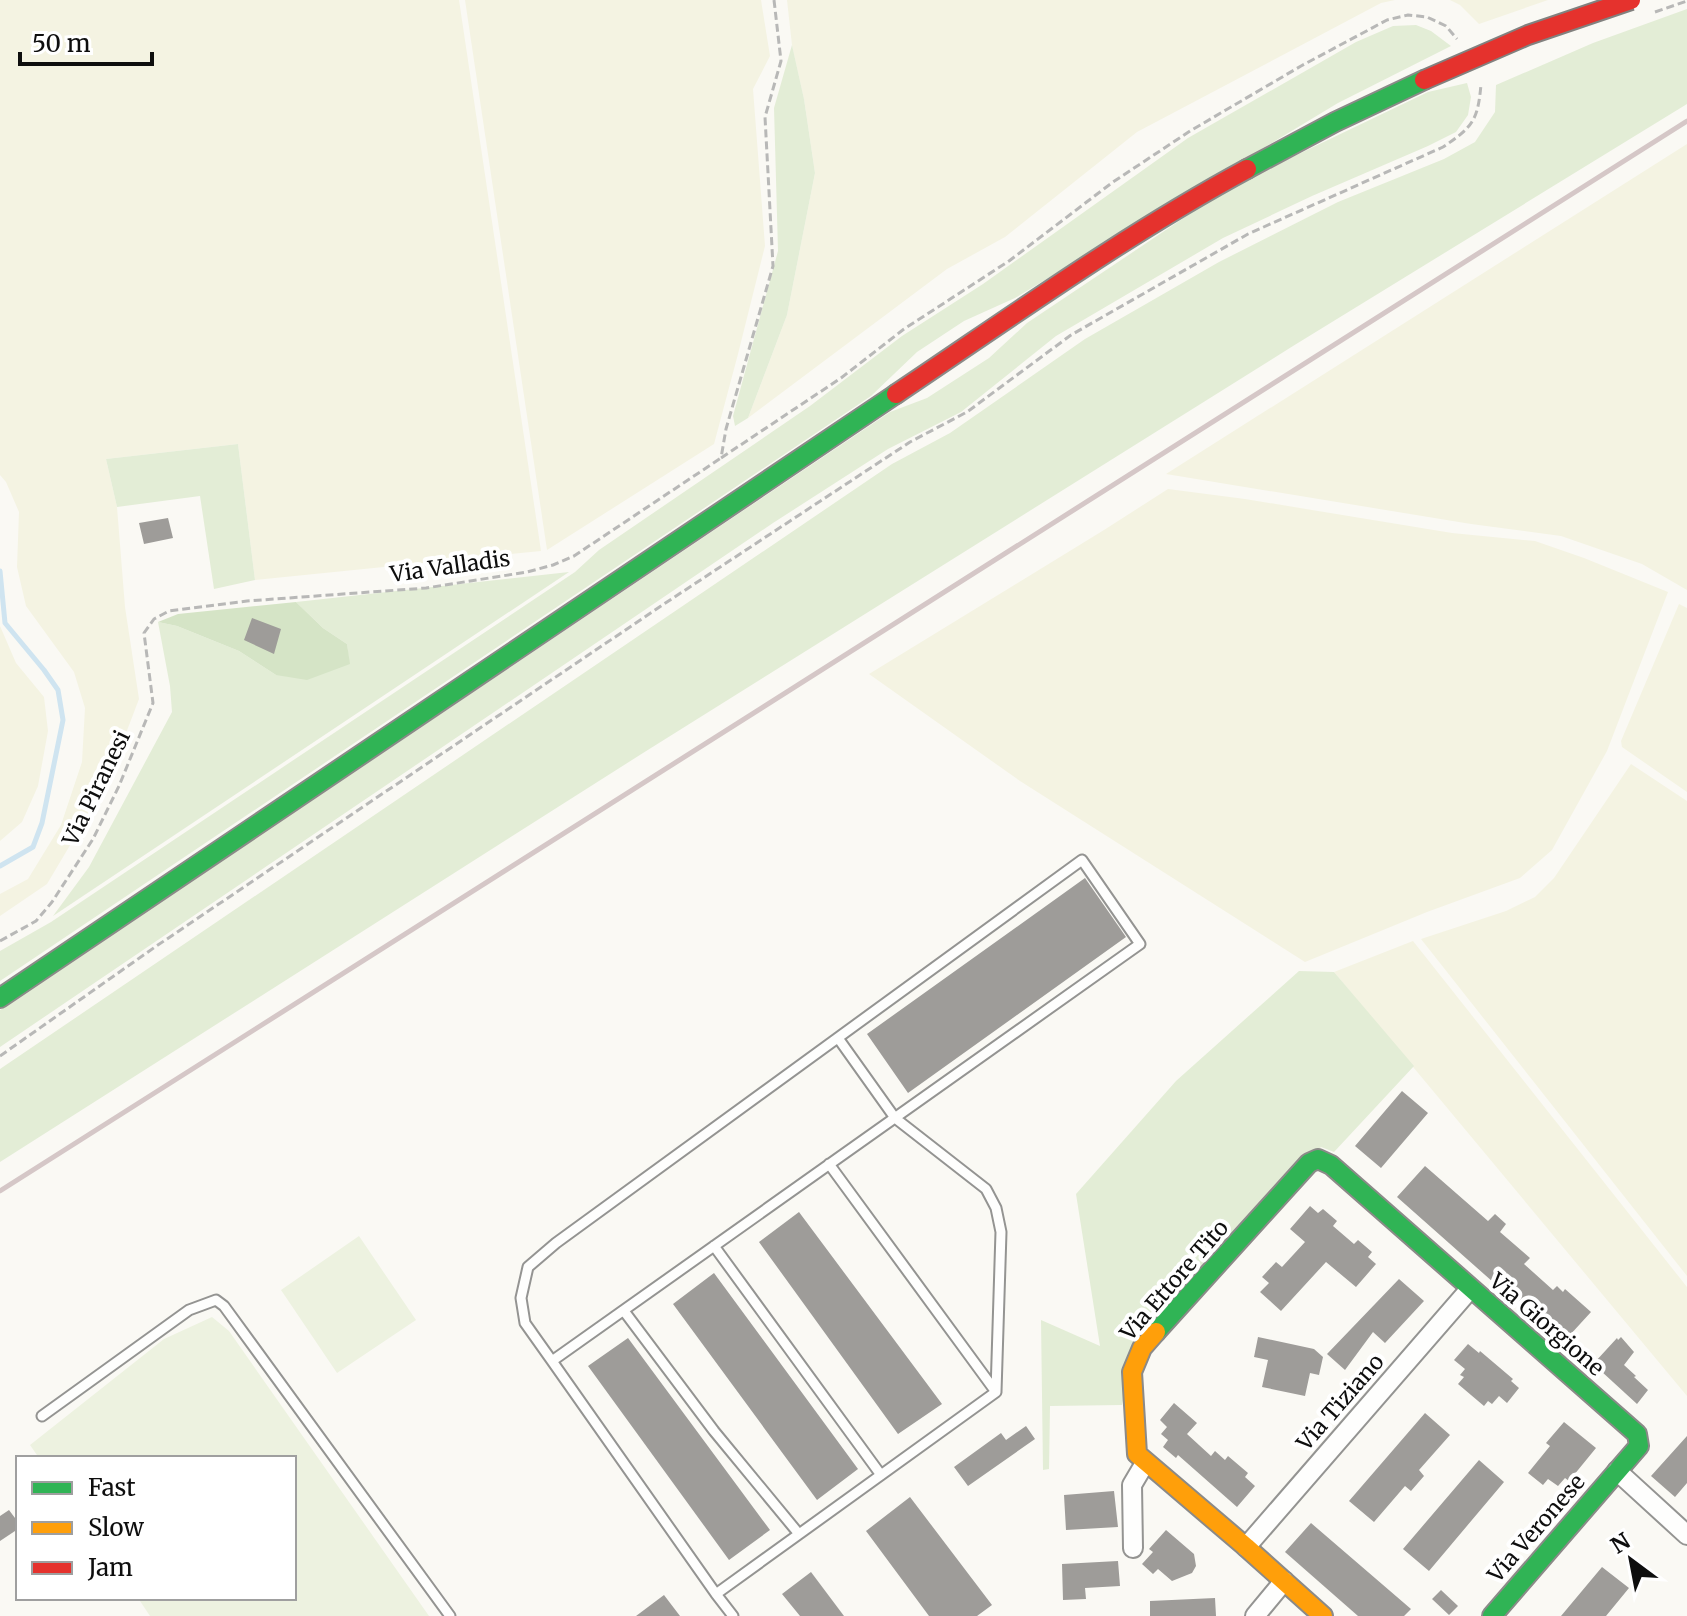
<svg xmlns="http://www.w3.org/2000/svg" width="1687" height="1616" font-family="Merriweather,serif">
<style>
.farmland{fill:#f4f3e2}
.green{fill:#e3edd6}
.forest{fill:#d5e4c6}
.pitch{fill:#edf2e0}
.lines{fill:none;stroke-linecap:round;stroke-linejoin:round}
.stream{stroke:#cfe4f0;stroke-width:5}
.building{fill:#9e9c99}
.lane-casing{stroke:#949492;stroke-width:13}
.street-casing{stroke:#949492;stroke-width:22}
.fast-casing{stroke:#8b8a88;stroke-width:22}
.slow-casing{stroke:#8b8a88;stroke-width:22}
.jam-casing{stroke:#8b8a88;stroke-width:22}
.path{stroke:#b8b8b7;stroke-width:3;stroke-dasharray:8 4;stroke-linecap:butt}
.lane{stroke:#fefefd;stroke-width:9}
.street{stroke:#fefefd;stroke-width:18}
.fast{stroke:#30b455;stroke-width:18}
.slow{stroke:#ff9f0a;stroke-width:18}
.jam{stroke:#e5322d;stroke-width:18}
.rail{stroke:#d5c7c7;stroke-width:5}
.jam-bridge-casing{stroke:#82817f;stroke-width:22;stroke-linecap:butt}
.jam-bridge{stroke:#e5322d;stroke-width:18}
.labels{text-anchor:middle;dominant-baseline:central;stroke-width:8;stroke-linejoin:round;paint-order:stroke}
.street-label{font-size:22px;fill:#0e0e0e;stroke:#fff}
</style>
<rect width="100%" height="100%" fill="#faf9f4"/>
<path class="farmland" d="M0,0h459l82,551 -286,29 -17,-136 -132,15 11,48 8,100 14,92 -32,84 -60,101 -47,32v-22l28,-15 33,-54 21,-63 3,-54 -11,-36 -48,-66 -9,-39 2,-55 -13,-30 -6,-7z
M465,0h296l9,56 -17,33 12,157 -27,108 -24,90 -167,106z
M787,0h608l-14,3 -244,129 -132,105 -58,32 -199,149 39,-103 28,-142 -11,-74 -12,-54z
M1450,0h98l-69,24 -19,-19z
M1687,144v446l-45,-26 -81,-28 -90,-12 -305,-50z
M1168,489l77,10 207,34 83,8 49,17 84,34 -61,159 -55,99 -32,28 -93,34 -122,50 -285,-181 -151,-107 235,-144z
M1679,604l8,4v184l-65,-45 -1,-6z
M0,626l16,37 28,34 4,34 -10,55 -16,36 -22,19z
M1631,764l56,37v475l-266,-337 85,-28 29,-14 19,-19z
M1413,941l274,346v109l-353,-424z"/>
<path class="green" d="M1687,9v95l-394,242 -650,407 -643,409v-93l892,-605 58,-31 135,-94 134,-77 119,-60 106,-43 31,-17 20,-30 1,-27 97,-42z
M1416,25l15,6 20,15 -113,57 -323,195 -51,23 -47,31 -46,44 -871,585v-30l51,-29 524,-350 24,-22 211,-144 92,-70 81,-52 205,-146 168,-96 37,-16z
M792,45l12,54 11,74 -28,142 -39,103 -13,8 -2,-10 45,-165 -4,-143z
M1467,83l4,14 -3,18 -12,17 -28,14 -116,50 -89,42 -167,98 -95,76 -73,37 -115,74 -773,524v-37l890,-598 37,-14 62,-40 38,-35 203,-136 198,-95z
M238,444l17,136 -41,9 -14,-93 -83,11 -11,-48z
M569,572l-516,344 36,-49 83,-155 -2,-26 -12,-64 19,4 62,25 37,24 73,-12 -2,-19 -24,-16 -27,-26z
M1299,971l35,1 80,94 -80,86 -13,-5 -184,191 -15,67 -72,1 -1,63 -6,1 -2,-150 59,26 -24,-152 100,-113z"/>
<path class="forest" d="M296,602l27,26 24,16 3,20 -43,16 -31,-5 -37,-24 -62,-25 -19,-4 20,-8z"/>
<path class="pitch" d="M359,1236l57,84 -79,53 -56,-83z
M212,1317l17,14 200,285h-279l-12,-18h156v-140h-255l-9,-13 134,-106z"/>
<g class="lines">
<path class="stream" d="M0,571l5,52 39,47 14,20 5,30 -21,103 -9,24 -33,19"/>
</g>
<path class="building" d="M168,518l5,20 -29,6 -5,-21z
M252,618l29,11 -7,25 -30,-14z
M1085,878l41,59 -218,156 -41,-59z
M1402,1091l26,22 -47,55 -26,-22z
M1425,1166l63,55 7,-7 11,10 -6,8 30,26 -6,6 29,26 4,-4 6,6 2,-3 26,23 -22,24 -5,-6 -6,7 -54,-49 -2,2 -105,-93z
M1310,1206l8,7 5,-4 14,12 -4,5 21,18 4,-4 14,12 -4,5 8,7 -20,23 -30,-25 -45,49 -21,-19 9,-9 -7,-6 14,-15 6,5 23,-25 -15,-13z
M799,1212l143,192 -44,30 -139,-192z
M714,1273l144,196 -41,31 -144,-196z
M1399,1279l25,22 -39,42 -12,-11 -28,38 -18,-16z
M1258,1337l56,12 9,8 -4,18 -9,-2 -5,23 -43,-9 6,-27 -14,-3z
M1621,1337l13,15 -10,13 12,11 -2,1 14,13 -11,14 -36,-33 1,-2 -7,-7 22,-24 1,2z
M628,1338l142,192 -41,30 -141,-194z
M1468,1344l11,9 1,-2 33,28 -2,2 8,7 -12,15 -8,-7 -7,8 -4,-3 -4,5 -26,-22 6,-7 -4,-2 5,-6 -11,-9z
M1174,1403l23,20 -10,11 24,22 4,-5 10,9 3,-4 20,17 -3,4 10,9 -18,21 -59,-52 -2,3 -13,-11 5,-7 -7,-6 6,-7 -7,-7z
M1425,1413l25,22 -31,35 5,6 -13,15 -6,-5 -31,36 -25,-21z
M1564,1422l32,26 -27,33 -4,-3 -7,8 -10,-7 -5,6 -15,-12 22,-27 -4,-3z
M1026,1426l9,13 -67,47 -14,-19 47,-34 5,7z
M1687,1436v47l-12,14 -24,-21z
M1479,1460l25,22 -75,89 -26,-22z
M1114,1491l4,36 -52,3 -2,-35z
M910,1497l82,108 -15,11h-48l-63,-85z
M9,1510l9,12v7l-18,12v-25z
M1311,1523l100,86 -7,7h-46l-73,-64z
M1166,1530l28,24 2,12 -4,7 -20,8 -14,-12 -5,5 -11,-10 11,-12 -4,-3z
M1118,1561l2,25 -35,2 1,11 -23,1 -1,-36z
M1602,1567l27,21 -23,28h-45z
M811,1572l33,44h-44l-18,-22z
M1441,1590l17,16 -9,9 -17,-16z
M664,1595l16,21h-44z
M1215,1598l1,18h-66v-15z"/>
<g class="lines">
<defs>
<path id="lane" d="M829,1164l167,228
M714,1246l167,229
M624,1311l90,120 85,103
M552,1361l588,-417 -58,-84 -526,383 -28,24 -7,31 4,25 27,38 164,233 17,22
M42,1416l147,-106 27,-10 8,6 226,310
M716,1594l280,-202 5,-160 -5,-24 -10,-19 -91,-71 -57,-80"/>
<path id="street" d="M1617,1471l70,64
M1246,1547l224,-258
M1133,1548l-1,-63 13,-22
M1255,1616l29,-35"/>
<path id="fast" d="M1247,169l88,-47 89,-42
M0,998l896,-604
M1156,1332l153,-169 9,-4 13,6 306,269 2,12 -147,170"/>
<path id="slow" d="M1156,1332l-14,16 -10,24 5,82 109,93 77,69"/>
<path id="jam" d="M896,394c115,-77 229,-159 351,-225"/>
</defs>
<use href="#lane" class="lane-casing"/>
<use href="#street" class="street-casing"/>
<use href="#fast" class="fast-casing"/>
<use href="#slow" class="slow-casing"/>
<use href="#jam" class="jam-casing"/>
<path class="path" d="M774,0l7,61 -16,56 8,149 -47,163 -5,29 120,-80 63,-49 105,-68 104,-79 77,-51 111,-65 86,-46 21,-5 19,2 19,9 11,13
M1655,12l32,-11
M0,941l36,-20 16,-19 41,-63 26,-53 34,-83 -9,-70 10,-14 15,-8 78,-10 179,-13 101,-16 26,-7 21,-9 147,-98
M0,1056l155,-109 512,-345 243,-160 57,-30 104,-77 177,-101 195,-87c30,-20 35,-27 38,-63"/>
<use href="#lane" class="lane"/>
<use href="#street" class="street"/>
<use href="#fast" class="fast"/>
<use href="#slow" class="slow"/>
<use href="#jam" class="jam"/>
<path class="rail" d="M0,1191l1687,-1070"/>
<defs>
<path id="jam-bridge" d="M1424,80l104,-45 103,-35"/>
</defs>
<use href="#jam-bridge" class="jam-bridge-casing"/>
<use href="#jam-bridge" class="jam-bridge"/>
</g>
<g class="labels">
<g class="street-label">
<text transform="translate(450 566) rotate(-8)">Via Valladis</text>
<text transform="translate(96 788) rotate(-64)">Via Piranesi</text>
<text transform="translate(1174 1280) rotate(-49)">Via Ettore Tito</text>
<text transform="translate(1547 1324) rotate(41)">Via Giorgione</text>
<text transform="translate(1340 1402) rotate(-49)">Via Tiziano</text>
<text transform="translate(1536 1528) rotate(-49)">Via Veronese</text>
</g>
</g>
<rect x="16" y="1456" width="280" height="144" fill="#ffffff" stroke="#9f9f9f" stroke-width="2"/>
<rect x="32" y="1482" width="40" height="12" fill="#30b455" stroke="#9f9f9f" stroke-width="2"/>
<text x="88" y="1496" font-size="24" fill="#0e0e0e">Fast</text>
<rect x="32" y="1522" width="40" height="12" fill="#ff9f0a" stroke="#9f9f9f" stroke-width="2"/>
<text x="88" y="1536" font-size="24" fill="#0e0e0e">Slow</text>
<rect x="32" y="1562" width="40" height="12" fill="#e5322d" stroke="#9f9f9f" stroke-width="2"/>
<text x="88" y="1576" font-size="24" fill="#0e0e0e">Jam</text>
<g transform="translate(1631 1560) rotate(328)" stroke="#ffffff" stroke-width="6" paint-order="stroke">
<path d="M0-6L14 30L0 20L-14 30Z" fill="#0e0e0e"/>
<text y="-12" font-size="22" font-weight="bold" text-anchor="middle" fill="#0e0e0e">N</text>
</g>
<path d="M20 52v12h132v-12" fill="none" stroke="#0e0e0e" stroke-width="4"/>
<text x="32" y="52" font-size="24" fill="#0e0e0e" stroke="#ffffff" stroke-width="6" paint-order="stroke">50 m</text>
</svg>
